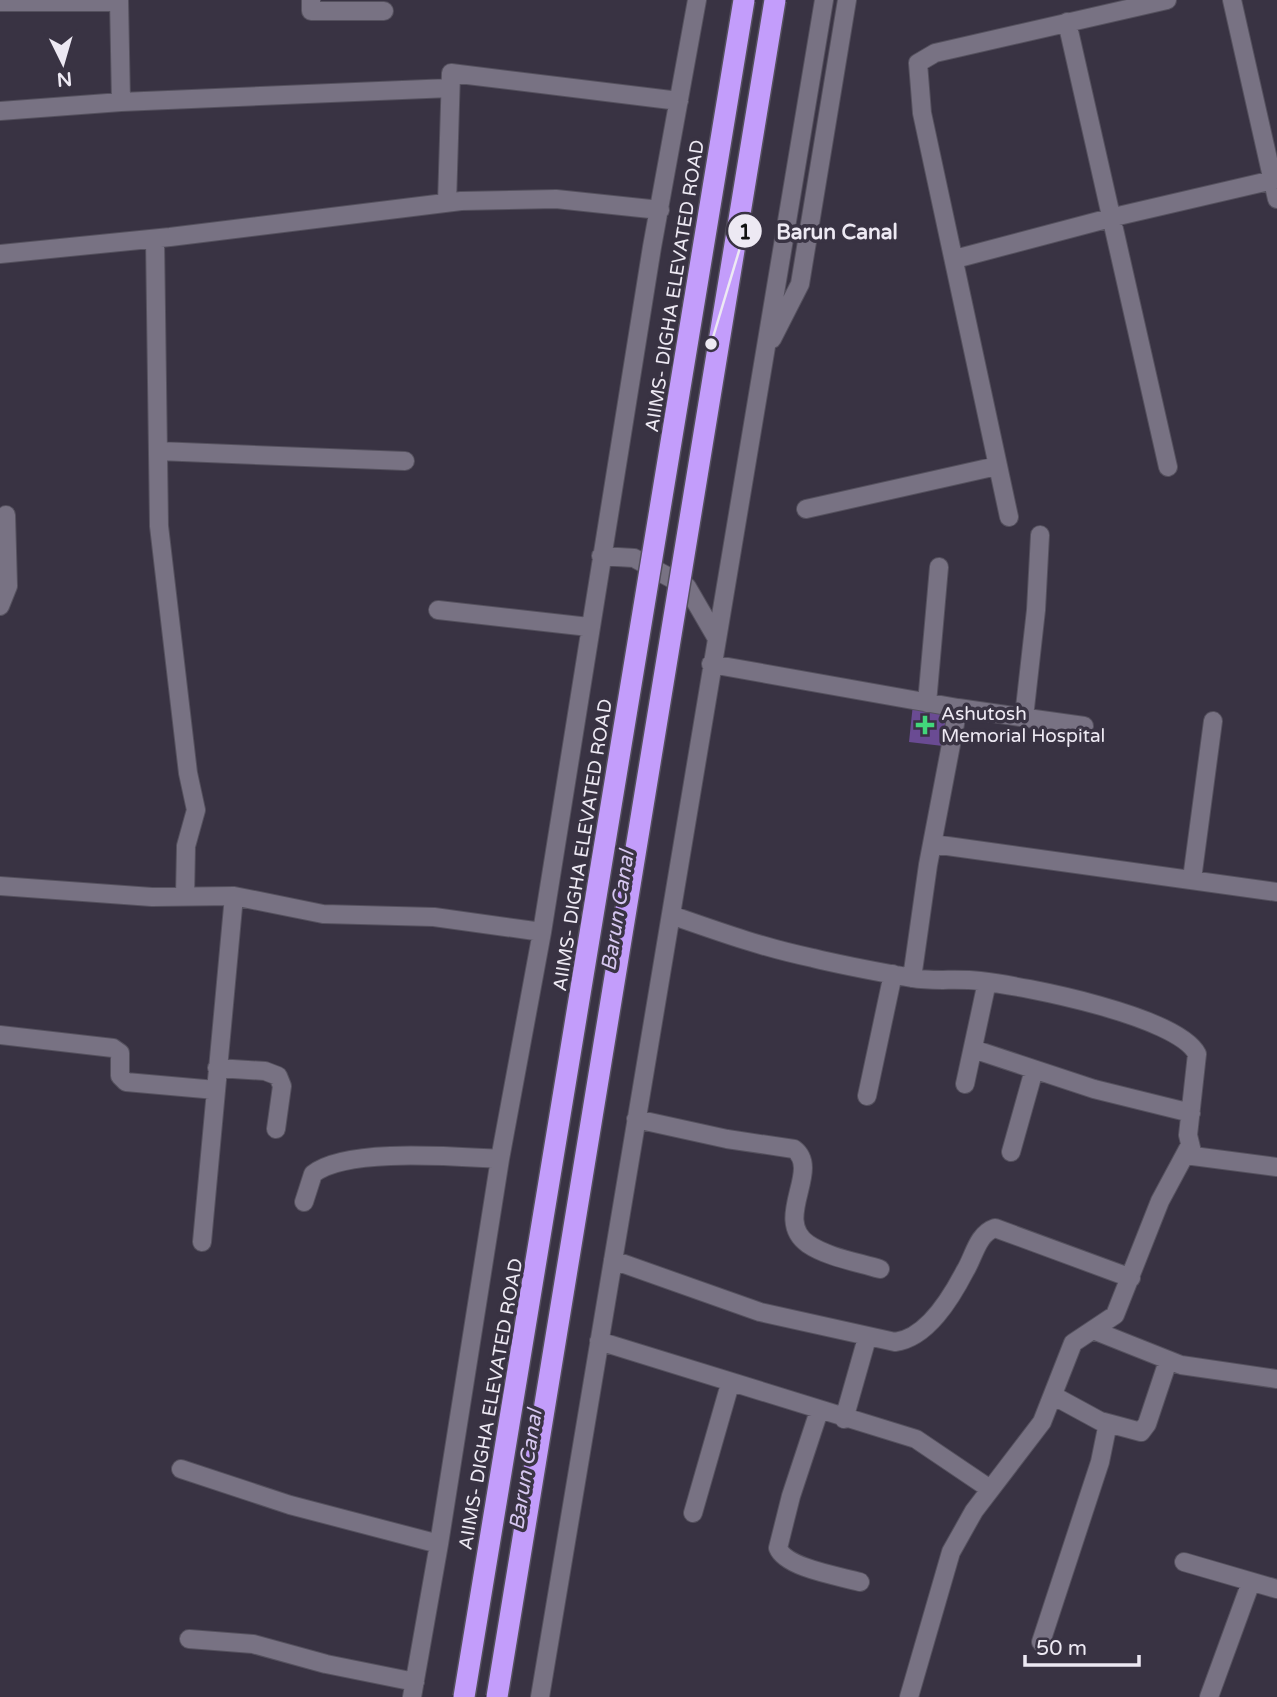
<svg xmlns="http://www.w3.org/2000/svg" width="1277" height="1697" font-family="'Varela Round',sans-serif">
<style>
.building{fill:#6a4b93}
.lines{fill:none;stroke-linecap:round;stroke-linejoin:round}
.minor-casing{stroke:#55515e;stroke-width:20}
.minor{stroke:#787283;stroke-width:18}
.highway-bridge-casing{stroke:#55515e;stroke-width:24;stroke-linecap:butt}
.highway-bridge{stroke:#c39dfb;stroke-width:21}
.poi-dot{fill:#42d77b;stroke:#393343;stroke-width:2.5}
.labels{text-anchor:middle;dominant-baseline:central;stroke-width:7;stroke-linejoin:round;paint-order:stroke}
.street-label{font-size:19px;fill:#ede9f3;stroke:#393343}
.poi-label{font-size:19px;fill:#ede9f3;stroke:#393343;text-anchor:start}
.water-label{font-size:21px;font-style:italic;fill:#d6c7f0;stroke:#393343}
.leader{fill:none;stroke:#ede9f3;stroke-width:2.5}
.callout-dot{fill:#ede9f3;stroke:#393343;stroke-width:2.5}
.mark-label{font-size:21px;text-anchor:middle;font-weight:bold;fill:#111}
.callout-label{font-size:21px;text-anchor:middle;font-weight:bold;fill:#ede9f3;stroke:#393343;stroke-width:7;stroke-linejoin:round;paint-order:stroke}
</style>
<rect width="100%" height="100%" fill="#393343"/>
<path class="building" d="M913,704l34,3 -4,39 -34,-4z"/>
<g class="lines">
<defs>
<path id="minor" d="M119,0l2,102
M311,0v11h73
M1232,0l45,199
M0,2h119
M1067,22l101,445
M0,111l121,-9 329,-14
M447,203l4,-130 228,28
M155,239l4,287 29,247 8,37 -10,36 -1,51
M0,254l170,-17 291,-36 95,-2 104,11
M955,259l159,-42 163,-38
M772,339l28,-55 47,-284
M158,451l247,10
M806,509l191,-43
M1009,517l-87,-404 -4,-50 17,-10 232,-53
M601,556l33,2 53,29 29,50
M0,606l8,-20 -2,-71
M438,610l151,17
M711,664l247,44 126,18
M927,703l12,-136
M1024,717l12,-107 4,-75
M933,844l344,48
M1192,879l21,-158
M0,886l152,11 82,-1 89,18 111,3 108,15
M671,915c46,16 93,33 142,43 32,8 66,14 99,20 23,4 45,0 68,3 44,5 198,35 217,73l-9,81 5,21 84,11
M912,978l16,-113 30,-157
M0,1035l113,13 7,5v23l6,6 90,8
M973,1049l121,40 97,24
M217,1068l48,3 13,5 4,10 -6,43
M965,1084l22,-102
M867,1096l26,-122
M636,1119l91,20 67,10c28,21 -22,70 14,95 19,13 49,18 72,25
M1011,1152l23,-82
M304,1202l9,-28c33,-27 144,-17 187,-15
M202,1242l32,-346
M613,1260l147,52 135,30c32,-4 56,-44 70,-71 9,-14 12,-37 30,-43l136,50
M1093,1330l88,35 96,14
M599,1341l317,98 74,50
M1054,1396l46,25 41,11 6,-8 21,-63
M819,1411l-28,85 -13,52c8,20 61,28 82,34
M844,1419l23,-81
M181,1469l109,36 149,39
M693,1513l37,-129
M1184,1562l93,27
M189,1639l64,5 73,20 89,18
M1041,1642l59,-180 8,-39
M412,1697l27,-153 61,-385 42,-227 110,-685 45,-247
M540,1697l284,-1697
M909,1697l42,-145 23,-41 68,-89 31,-79 42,-28 45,-114 29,-54
M1209,1697l42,-115"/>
</defs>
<use href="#minor" class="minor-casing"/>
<use href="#minor" class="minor"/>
<defs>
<path id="highway-bridge" d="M464,1697l280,-1697
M497,1697l278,-1697"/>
</defs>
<use href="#highway-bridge" class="highway-bridge-casing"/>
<use href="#highway-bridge" class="highway-bridge"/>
</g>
<path class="poi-dot" d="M921.5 714.5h7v7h7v7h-7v7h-7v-7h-7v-7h7z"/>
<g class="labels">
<g class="street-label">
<text transform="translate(675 286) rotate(-81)">AIIMS- DIGHA ELEVATED ROAD</text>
<text transform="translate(583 845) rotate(-81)">AIIMS- DIGHA ELEVATED ROAD</text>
<text transform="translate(491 1404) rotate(-80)">AIIMS- DIGHA ELEVATED ROAD</text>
</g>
<g class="poi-label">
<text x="941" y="714">Ashutosh<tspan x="941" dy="22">Memorial Hospital</tspan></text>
</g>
<g class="water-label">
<text transform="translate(618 911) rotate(-81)">Barun Canal</text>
<text transform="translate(526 1470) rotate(-81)">Barun Canal</text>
</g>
</g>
<path class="leader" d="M711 344L745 231"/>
<g class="callout-dot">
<circle cx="711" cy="344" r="7"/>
<circle cx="745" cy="231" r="18"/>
</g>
<g class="mark-label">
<text x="745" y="239">1</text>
</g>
<g class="callout-label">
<text x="837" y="239">Barun Canal</text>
</g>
<g transform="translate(63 63) rotate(175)" stroke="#393343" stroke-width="5" paint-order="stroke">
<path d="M0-5L12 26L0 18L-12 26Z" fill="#ede9f3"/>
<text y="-10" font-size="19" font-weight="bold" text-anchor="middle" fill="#ede9f3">N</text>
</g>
<path d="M1025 1655v10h114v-10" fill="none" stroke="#ede9f3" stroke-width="3.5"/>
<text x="1036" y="1655" font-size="21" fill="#ede9f3" stroke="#393343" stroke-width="5" paint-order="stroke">50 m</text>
</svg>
